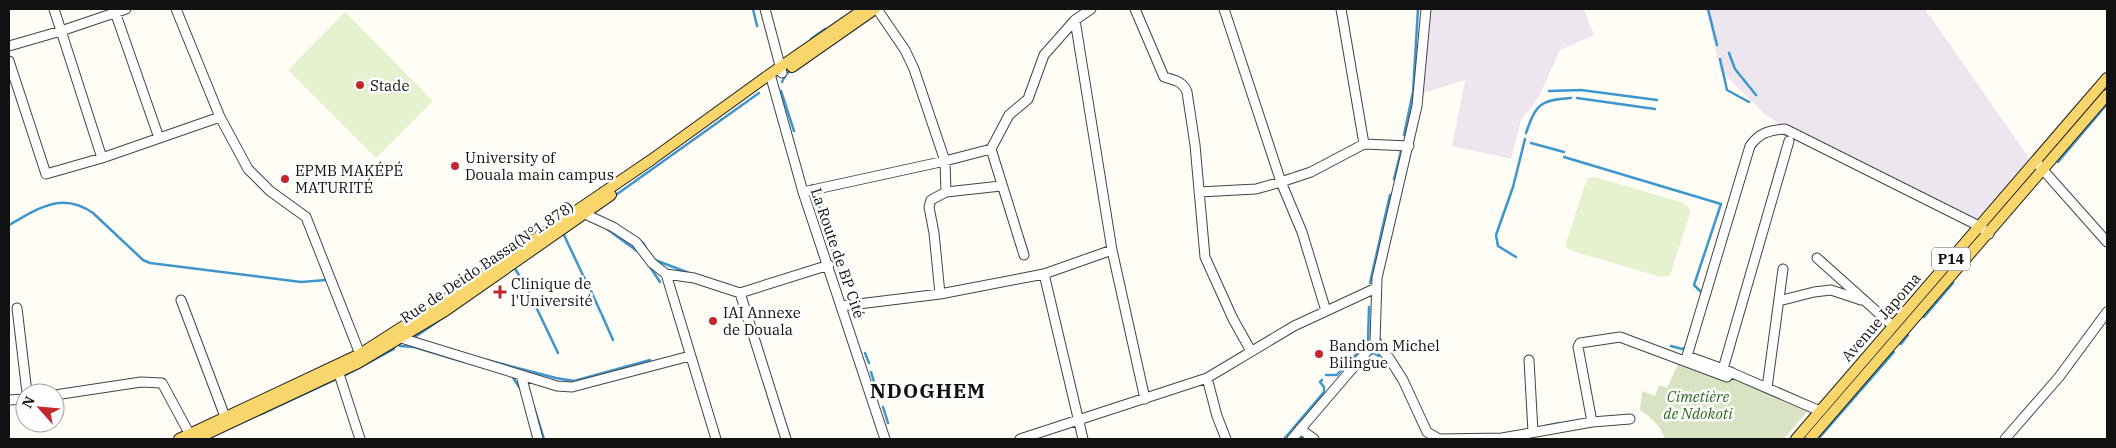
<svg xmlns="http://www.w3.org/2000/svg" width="2116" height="448" font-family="'IBM Plex Serif',serif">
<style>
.industrial{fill:#eee6ef}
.cemetery{fill:#d9e3c4}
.pitch{fill:#e6f2cf}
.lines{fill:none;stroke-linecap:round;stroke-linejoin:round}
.stream{stroke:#3f96cf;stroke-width:2.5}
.minor-casing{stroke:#444;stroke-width:11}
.major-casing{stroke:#222;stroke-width:12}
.minor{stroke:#fff;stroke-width:9}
.major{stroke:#f9d66b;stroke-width:10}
.poi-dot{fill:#c4262e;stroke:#fff;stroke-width:2}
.labels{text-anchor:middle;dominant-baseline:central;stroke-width:5;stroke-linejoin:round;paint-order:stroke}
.shield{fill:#fff;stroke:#585858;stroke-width:1}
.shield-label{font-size:14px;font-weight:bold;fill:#111}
.poi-label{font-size:15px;fill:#111;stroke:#fff;text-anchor:start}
.street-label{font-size:15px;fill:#111;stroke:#fff}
.park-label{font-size:15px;font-style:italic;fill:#2f6b1f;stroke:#fff}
.district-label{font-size:20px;font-weight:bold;letter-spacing:1px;fill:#111;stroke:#fff}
</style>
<rect width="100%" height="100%" fill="#fffdf5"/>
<path class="industrial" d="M1426,9h158l10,26 -34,15 -21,47 -18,23 -10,39 -59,-13 13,-66 -41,13z
M1706,9h219l105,150 -54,66 -188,-95 -22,-15 -46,-45z"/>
<path class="cemetery" d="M1680,360l49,13 81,35 -26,31h-119c-4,-13 -14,-22 -25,-29l2,-19 13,5 4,-11 8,3z"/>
<path class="pitch" d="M345,12l88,89 -57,57 -88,-88z
M1595,177l89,26 7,7 -21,66 -9,1 -89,-26 -7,-5 22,-68z"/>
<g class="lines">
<path class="stream" d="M753,9l4,17
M1708,9l9,36
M811,39l14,-10
M1729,53l6,16 21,26
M1720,59l7,31 22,12
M782,82l4,-8 6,-4
M781,91l13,40
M1549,91l32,-1 76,10
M1577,98l78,11
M1526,133c10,-29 14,-33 45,-35
M1778,133l11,2
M1404,135l9,-43 5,-83
M1531,143l33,9
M1564,157l157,47 -27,81 9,9
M2058,162l49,-58
M1394,179l7,-28
M812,185l10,31
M613,197l146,-104
M9,225c29,-16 52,-34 84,-12l50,47 7,3 151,19 25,-2
M607,229l30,22
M563,233l26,55
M827,234l16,48
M638,239l6,5 4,8
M1516,257l-18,-11 -2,-11 17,-48 12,-48
M655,260l34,13
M514,267l14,23 30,63
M650,267l10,15
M1370,283l20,-88
M590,289l11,24
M602,315l11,25
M1924,317l29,-34
M1379,337l6,11
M419,340l-4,-3 29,-20
M1901,344l7,-9
M400,346l14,1 50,15
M1671,346l11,3 5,-2
M865,353l4,10
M1368,356l5,-3 6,3
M487,360l69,18 18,3 76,-21
M871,372l8,26
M1326,375h11l31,-34 1,-34
M512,376l7,11
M342,377l52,-28
M534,407l10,32
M883,407l5,16
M261,414l73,-34
M1545,426l15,-3
M1820,437l74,-85
M1284,439l40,-47v-5l-4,-5 2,-2
M1296,439l6,-1"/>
<defs>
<path id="minor" d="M54,9l48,149
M114,9l45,129
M176,9l44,108 28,52 22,22 36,26 54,137
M765,9l17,64
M877,9l28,41 9,19 31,92 1,31
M1135,9l29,68c10,3 19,4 23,15l8,53 10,112 28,62 18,32
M1224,9l57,173 21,50 24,79
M1341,9l23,135
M1075,20l37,230 33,149
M9,46l52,-15 65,-22
M9,61l37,113 56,-16 118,-41
M770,74l33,118 82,247
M2036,162l71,80
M803,192l142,-31 46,-12
M1199,192l57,-3 25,-7 30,-10 53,-28 45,2
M585,214l28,13 23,15 16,21 14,11 28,4 46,15 89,-28
M1024,255l-33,-106 18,-34 19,-16 16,-44 31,-35 16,-11
M1817,258l76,68
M666,274l50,165
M1044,274l39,165
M740,293l46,146
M940,294l-6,-61 -5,-26 2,-7 15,-8 55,-6
M181,300l46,122
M1779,301l35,-9 17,-2 30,10
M842,306l98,-12 104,-20 68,-24
M17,308l10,85
M401,338l156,48 15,1 118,-31
M1375,342l14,16 14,22 24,52 12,7 63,-1 90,-16 38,-3
M1529,360l4,72
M1723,369l66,-228
M339,374l21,65
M521,375l17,64
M1207,378l10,38 9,23
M1767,388l16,-119
M55,395l86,-13 21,1 27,50
M9,400l16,-1
M1820,411l-97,-42 -36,-13 63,-210c9,-13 19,-16 35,-17l194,97 10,8
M1592,422l-14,-75 2,-4 40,-6 107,40 4,-5
M1300,429l14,10
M1020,439l187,-61 87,-52 82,-38
M1292,439l83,-97 2,-64 40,-172 9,-97
M2005,439l54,-62 48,-65"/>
<path id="major" d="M792,67l83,-58
M179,439l181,-85 106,-68 185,-126 119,-86 94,-65
M196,439l162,-76 87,-52 166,-116
M1796,439l311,-361
M1810,439l297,-344"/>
</defs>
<use href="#minor" class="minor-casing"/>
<use href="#major" class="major-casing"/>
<use href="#minor" class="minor"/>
<use href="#major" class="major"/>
</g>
<g class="poi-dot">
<circle cx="360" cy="85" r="5"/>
<circle cx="455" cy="166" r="5"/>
<circle cx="285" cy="179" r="5"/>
<path d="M497.5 284.5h5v5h5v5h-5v5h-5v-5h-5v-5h5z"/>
<circle cx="713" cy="321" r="5"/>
<circle cx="1319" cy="354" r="5"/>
</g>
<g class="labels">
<rect class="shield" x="1932" y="247.5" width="38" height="23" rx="4"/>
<g class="shield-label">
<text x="1951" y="259">P14</text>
</g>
<g class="poi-label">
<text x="370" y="85">Stade</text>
<text x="465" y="157">University of<tspan x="465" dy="17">Douala main campus</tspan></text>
<text x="295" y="170">EPMB MAKÉPÉ<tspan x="295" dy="17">MATURITÉ</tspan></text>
<text x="511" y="283">Clinique de<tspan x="511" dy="17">l'Université</tspan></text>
<text x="723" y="312">IAI Annexe<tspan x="723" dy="17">de Douala</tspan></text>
<text x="1329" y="345">Bandom Michel<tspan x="1329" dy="17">Bilingue</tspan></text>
</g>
<g class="street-label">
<text transform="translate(838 253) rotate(71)">La Route de BP Cité</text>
<text transform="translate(487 262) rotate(-34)">Rue de Deido Bassa(N°1.878)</text>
<text transform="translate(1881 317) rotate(-49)">Avenue Japoma</text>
</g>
<g class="park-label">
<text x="1698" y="396">Cimetière<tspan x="1698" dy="17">de Ndokoti</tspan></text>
</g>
<g class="district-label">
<text x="928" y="390">NDOGHEM</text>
</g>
</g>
<rect width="2116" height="448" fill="none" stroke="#111111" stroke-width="20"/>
<g transform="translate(40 408) rotate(297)"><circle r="24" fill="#ffffff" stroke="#a0a0a0"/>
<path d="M0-4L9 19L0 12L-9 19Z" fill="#c4262e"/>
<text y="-8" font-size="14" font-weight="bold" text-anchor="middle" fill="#111111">N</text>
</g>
</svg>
